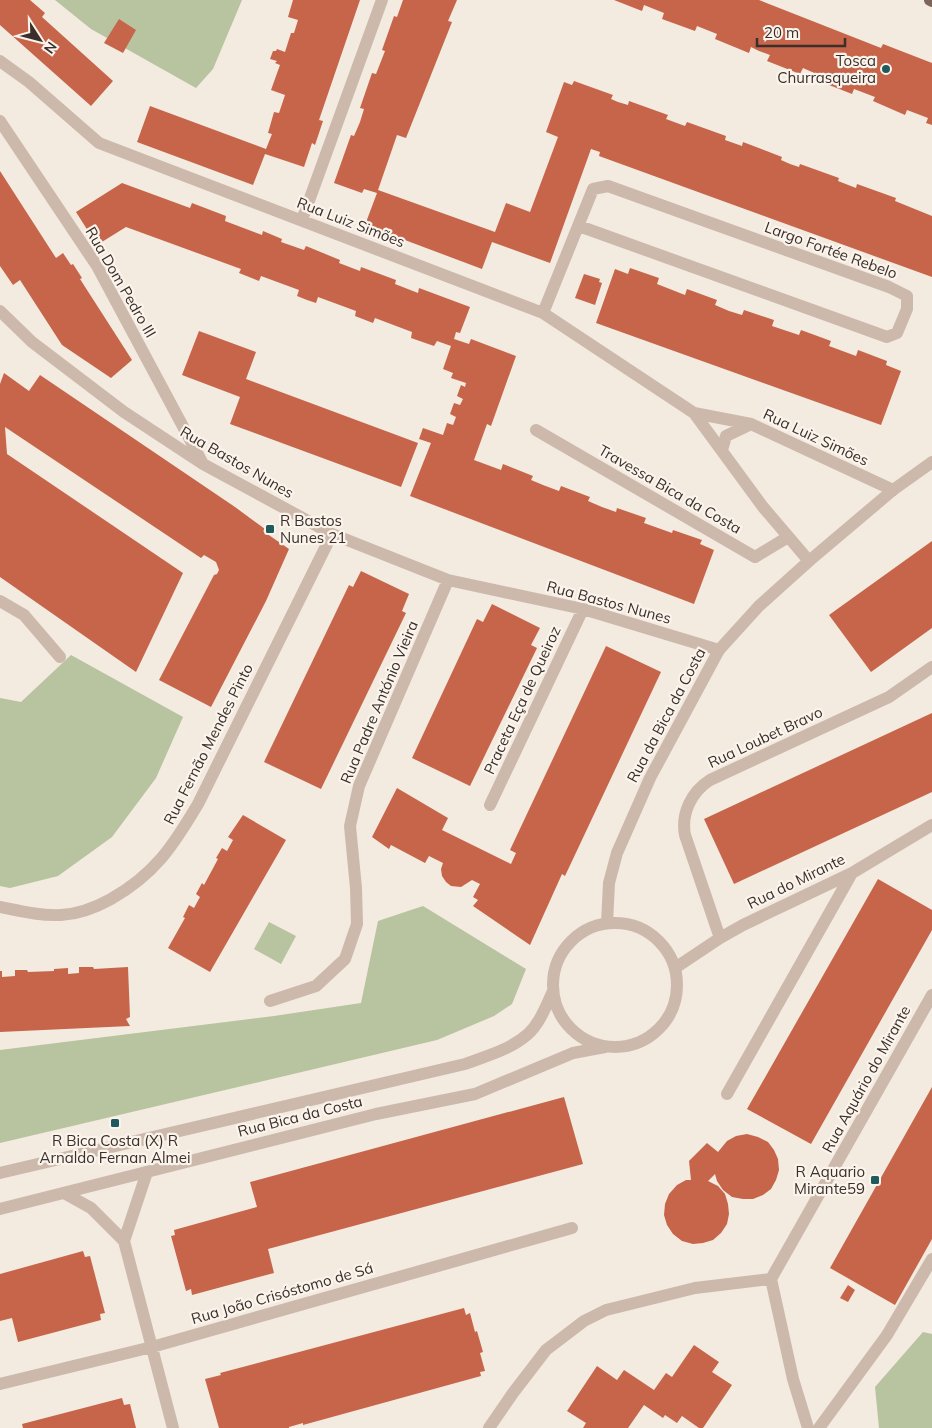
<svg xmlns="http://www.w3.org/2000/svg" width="932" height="1428" font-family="Mulish,sans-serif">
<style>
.green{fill:#b8c39f}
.building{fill:#c7654a}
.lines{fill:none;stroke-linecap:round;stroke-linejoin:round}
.minor{stroke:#ccb9ab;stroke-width:12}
.tertiary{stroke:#ccb9ab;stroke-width:12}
.primary{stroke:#7c655b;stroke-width:12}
.poi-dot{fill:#1f5a5c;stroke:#fbf4ec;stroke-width:2}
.labels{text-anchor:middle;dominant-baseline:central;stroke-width:4.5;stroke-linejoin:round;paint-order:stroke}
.poi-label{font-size:15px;fill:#3a2f2a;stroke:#fbf4ec;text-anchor:end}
.street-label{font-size:15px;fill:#3a2f2a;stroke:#fbf4ec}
</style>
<rect width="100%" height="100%" fill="#f3eae0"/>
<path class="green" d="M55,0h187l-29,69 -17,19 -105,-59z
M71,655l112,62 -27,61 -44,59 -54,39 -48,12 -10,-2v-188l21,4z
M423,906l103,63 -14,35 -18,12 -57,24 -437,103v-93l274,-34 87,-13 17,-82z
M269,922l27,14 -15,28 -27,-15z
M923,1332l9,2v94h-53l-4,-41z"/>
<path class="building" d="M0,0h30l15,13 -3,4 71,64 -22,25 -91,-81z
M293,0h67l-41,120 4,1 -8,24 -3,-2 -8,24 -39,-13 -12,31 -116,-43 13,-36 116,43 6,-15 -4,-1 6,-21 5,1 6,-18 -14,-5 9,-25 -5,-2 2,-2 -7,-2 3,-8h3l1,-2 8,3 6,-19h3l4,-13 -10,-3z
M403,0h54l-9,21 4,1 -46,116 -9,-3 -19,55 117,42 11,-29 24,9 28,-75 -12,-5 18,-50 8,3 2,-4 39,14 -2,4 7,3 10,3 1,-4 39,14 -2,4 19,7 2,-4 39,14 -1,4 17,6 1,-4 39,15 -1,3 9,4 9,3 1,-3 39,14 -1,3 18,7 1,-4 39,14 -1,3 37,15v61l-333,-121 1,-4 -9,-3 -41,114 -58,-21 -10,27 -117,-44 12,-32 -13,-4 -2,4 -28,-10 17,-48 3,1 6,-14 4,-13 -4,-1 12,-35 4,1 9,-23 -3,-1 12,-34 3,1z
M614,0h145l122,48 2,-4 49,19v62l-6,-2 2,-5 -21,-8 -2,5 -32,-14 2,-4 -21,-8 -2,5 -33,-13 2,-5 -18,-8 -3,6 -33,-13 3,-6 -11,-4 -8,-4 -2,6 -34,-14 2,-5 -20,-8 -2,5 -33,-12 2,-6 -20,-8 -2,6z
M119,19l17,11 -13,23 -19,-10z
M0,171l56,87 7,-5 8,12 2,-1 9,14 -2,1 52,81 -21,18 -49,-33 -42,-65 -7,5 -13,-19z
M122,183l68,25 2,-5 34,13 -1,5 37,14 1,-4 19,8 -1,3 23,8 2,-4 34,14 -1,3 21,8 1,-4 35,13 -1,4 23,9 1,-5 51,19 -10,26 -4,-1 -2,7 15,5 2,-5 45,17 -25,70 -4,-2 -13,36 27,10 2,-6 30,12 -2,4 12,5 16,6 2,-5 29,11 -2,4 14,6 14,5 1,-4 29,10 -2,5 28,10 1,-3 29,10 -2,4 14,6 -20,54 -284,-108 21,-53 -12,-4 4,-11 20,7 4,-12 6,2 3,-8 -6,-3 4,-11 6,2 3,-6 -6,-3 4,-11 4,2 1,-4 -15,-5 2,-5 -10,-4 8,-23 -14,-5 -3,5 -23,-8 1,-6 -37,-14 -2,5 -18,-7 1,-5 -38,-14 -2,6 -9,-3 -10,-4 2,-6 -38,-14 -2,5 -20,-8 2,-4 -115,-42 -29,18 -21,-33z
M630,268l29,10 -2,6 28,11 2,-6 30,11 -2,5 14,6 13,4 2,-5 30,10 -2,6 27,9 2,-5 30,11 -2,5 27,10 2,-6 29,11 -1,4 15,6 -20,54 -285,-102 19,-54 13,5z
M584,274l16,5 -1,3 3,1 -7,22 -20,-7z
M199,331l57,21 -10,27 172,64 -17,44 -171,-63 10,-27 -58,-22z
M4,373l25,18 11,-16 195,132 30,22 -2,2 26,18 -23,52 -55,106 -52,-27 55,-105 3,-1 2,-4 -3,-8 -12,-7 -3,3 -196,-131 2,27 176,119 -47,99 -136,-95v-193z
M932,541v87l-61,44 -42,-57z
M361,571l48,23 -7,17 4,2 -85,176 -57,-27 85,-177 4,2z
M492,604l48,24 -9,17 6,3 -67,138 -58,-28 65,-139 6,3z
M606,646l55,26 -96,204 -3,-2 -32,71 -57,-39 5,-6 -5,-3 7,-13 -8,-4 -11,7 -10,-1 -5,-4 -4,-6 -1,-7 2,-6 -14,-7 -4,7 -34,-18 -2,4 -17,-12 25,-49 51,30 -6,12 69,34 5,-11 -6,-3z
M932,713v79l-198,92 -30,-65z
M243,815l43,25 -76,132 -42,-24 17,-30 -2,-1 6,-12 5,3 6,-11 -4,-3 6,-11 2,2 14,-26 -2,-1 6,-10 5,3 6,-11 -5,-3z
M878,879l54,31v20l-121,214 -64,-35z
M79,967h14l1,2 34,-2 2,50 -4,2 4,7 -130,6v-61h2v6l13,-1v-6h12l1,2 26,-1v-2l14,-1v6l11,-1z
M932,1087v152l-37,66 -65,-37z
M564,1097l19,67 -315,85 6,24 -82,22 -1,-6 -5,2 -15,-55 4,-1 -1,-5 83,-23 -7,-25z
M747,1134l11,3 10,5 6,8 4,9 1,11 -3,10 -5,9 -8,6 -10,4h-10l-11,-2 -9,-7 -6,-9 -2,-7 -7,7 10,5 7,8 3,10 1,10 -2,10 -6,9 -8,7 -10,3 -10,1 -11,-3 -9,-7 -6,-9 -3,-10 1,-11 4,-10 8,-9 9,-5h5l-2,-19 18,-18 11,9 9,-11 9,-5z
M83,1251l2,6 5,-1 15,57 -5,1 1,6 -83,22 -6,-24 -12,3v-47z
M848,1285l7,5 -7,12 -8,-4z
M464,1308l2,7 4,-2 5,19 2,-1 6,21 -3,1 5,18 -5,1 1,4 -178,49v-2l-14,4v1h-70l-14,-49 16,-4 -1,-2z
M694,1345l25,17 -7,10 20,13 -29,43h-4l-17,-12 -5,7 -12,-8 -2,3 -19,-13 -16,23h-45l3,-5 -19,-12 30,-45 20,14 7,-10 30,20 12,-17 6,4z
M122,1398l2,7 6,-1 6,24h-113l-1,-4z"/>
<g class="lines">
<path class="minor" d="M0,61l29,21 70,61 444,170 151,100 69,94 46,54
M0,121l97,145 105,196
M302,220l80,-220
M0,311l32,31 92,70 79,52 129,70 116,46 135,29 136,41
M543,313l50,-124 15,-3 281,101 18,9v13l-10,24 -10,4 -308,-111
M694,413l57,11 142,66
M536,430l219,127 33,-20
M722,450l4,-14 25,-12
M0,601l24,14 36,42
M490,805l93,-196
M0,907c20,4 40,9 61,8 18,-1 34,-7 50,-16 44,-25 62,-53 87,-95l134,-270
M720,938l-35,-103c-4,-21 6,-43 25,-55l179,-83 43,-30
M675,968l45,-30 23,-13 109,-52 80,-48
M270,1001l46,-15 29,-27 12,-35 -1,-36 -6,-62 9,-40 89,-206
M727,1094l125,-221
M64,1193l27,15 33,33 49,187
M124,1241l23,-69
M0,1384l152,-37 420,-119
M489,1428l24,-35 33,-43 38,-29 22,-11 89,-22 76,-9
M808,1428l-15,-49 -22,-100 161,-284
M819,1428l68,-93 45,-76"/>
<path class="tertiary" d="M607,923l2,-40 8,-30 33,-75 69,-128 40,-44 50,-45 84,-71 39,-28
M553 985a62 62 0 1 1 124 0a62 62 0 1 1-124 0Z
M0,1173l465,-109c21,-8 45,-14 63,-30 12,-11 18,-28 25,-43
M0,1209l376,-95 99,-20 98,-41 32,-6"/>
<path class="primary" d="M930,0l2,1"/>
</g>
<g class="poi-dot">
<circle cx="886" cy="69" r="5"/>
<rect x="265" y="524" width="10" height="10" rx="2.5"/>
<rect x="110" y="1118" width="10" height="10" rx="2.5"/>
<rect x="870" y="1175" width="10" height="10" rx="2.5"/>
</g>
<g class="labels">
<g class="poi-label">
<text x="876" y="60">Tosca<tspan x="876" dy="17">Churrasqueira</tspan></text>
<text x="280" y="520" text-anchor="start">R Bastos<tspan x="280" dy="17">Nunes 21</tspan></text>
<text x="115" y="1140" text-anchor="middle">R Bica Costa (X) R<tspan x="115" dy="17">Arnaldo Fernan Almei</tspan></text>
<text x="865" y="1171">R Aquario<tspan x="865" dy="17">Mirante59</tspan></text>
</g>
<g class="street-label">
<text transform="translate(351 222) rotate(21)">Rua Luiz Simões</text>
<text transform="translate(831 250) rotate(20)">Largo Fortée Rebelo</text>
<text transform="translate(121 282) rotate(60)">Rua Dom Pedro III</text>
<text transform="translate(816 437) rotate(25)">Rua Luiz Simões</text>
<text transform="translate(237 462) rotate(30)">Rua Bastos Nunes</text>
<text transform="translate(670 489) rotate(30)">Travessa Bica da Costa</text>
<text transform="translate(609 602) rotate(15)">Rua Bastos Nunes</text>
<text transform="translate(522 700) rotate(-65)">Praceta Eça de Queiroz</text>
<text transform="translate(379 702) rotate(-67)">Rua Padre António Vieira</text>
<text transform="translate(666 715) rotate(-62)">Rua da Bica da Costa</text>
<text transform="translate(765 737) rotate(-25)">Rua Loubet Bravo</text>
<text transform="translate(208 744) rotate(-63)">Rua Fernão Mendes Pinto</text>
<text transform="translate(796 881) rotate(-26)">Rua do Mirante</text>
<text transform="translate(866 1079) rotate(-61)">Rua Aquário do Mirante</text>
<text transform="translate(300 1116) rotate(-14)">Rua Bica da Costa</text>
<text transform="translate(282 1293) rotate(-16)">Rua João Crisóstomo de Sá</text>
</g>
</g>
<g transform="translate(40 40) rotate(126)" stroke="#fbf4ec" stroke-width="4" paint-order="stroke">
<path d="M0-4L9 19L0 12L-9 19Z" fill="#3a2f2a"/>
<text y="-8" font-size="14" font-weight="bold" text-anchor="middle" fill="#3a2f2a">N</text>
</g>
<path d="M757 38v8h88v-8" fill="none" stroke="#3a2f2a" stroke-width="2.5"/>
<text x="764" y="38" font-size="15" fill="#3a2f2a" stroke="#fbf4ec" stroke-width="4" paint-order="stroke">20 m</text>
</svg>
